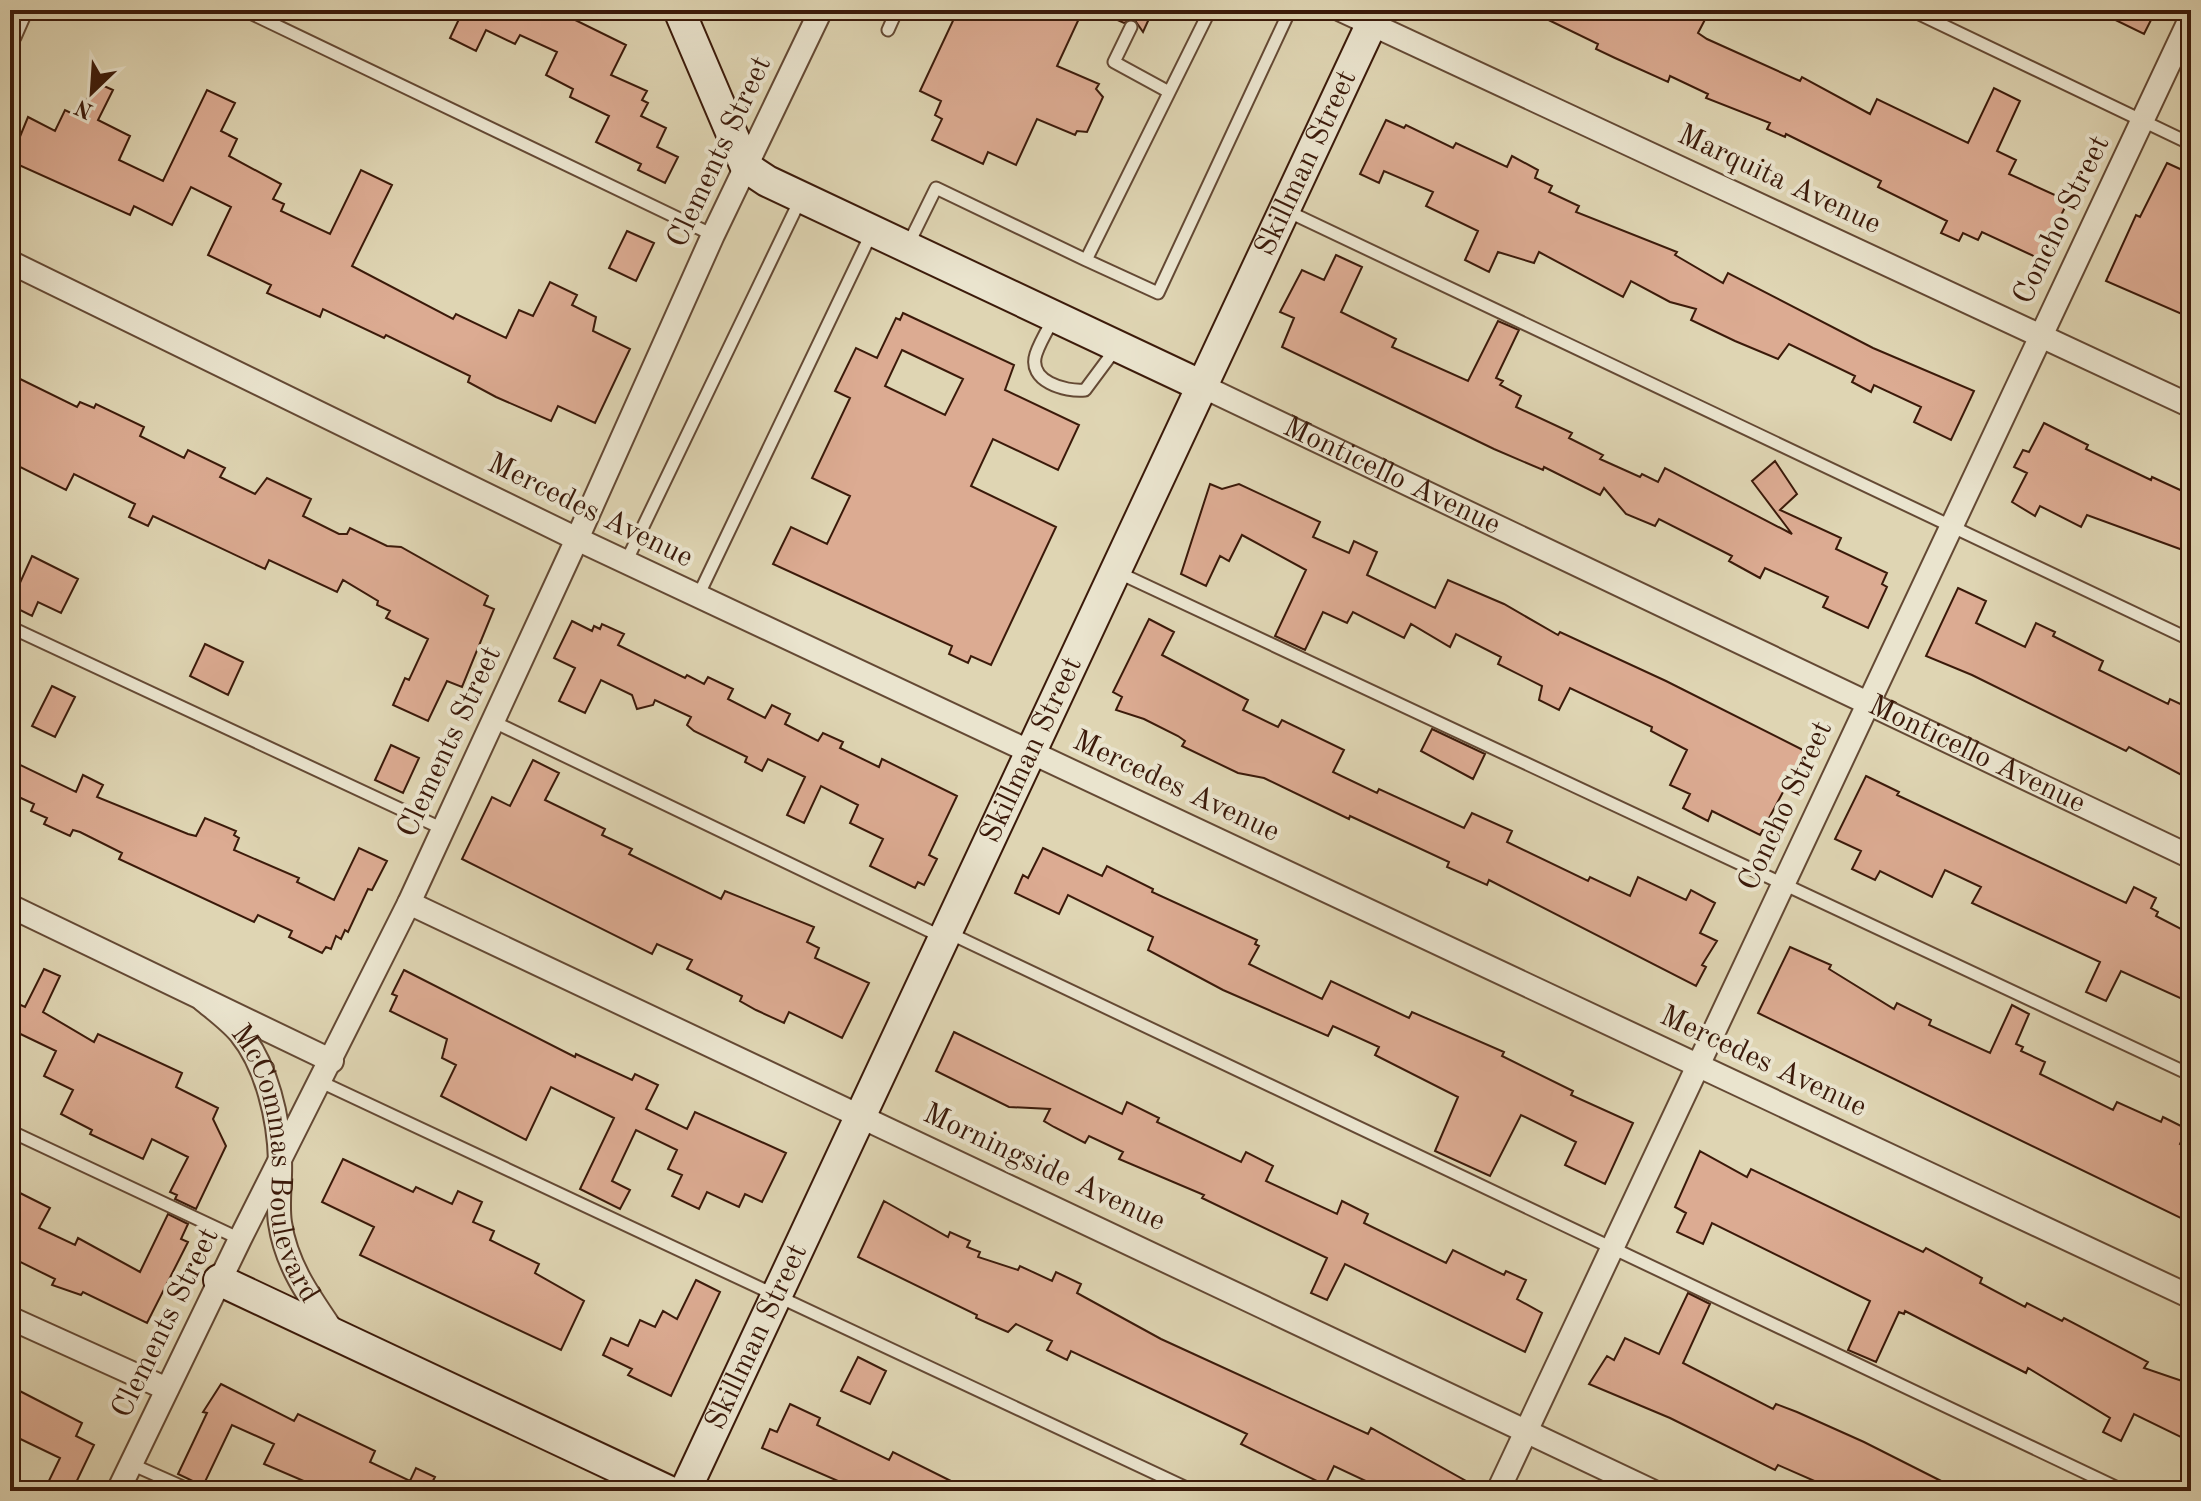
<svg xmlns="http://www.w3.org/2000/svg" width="2201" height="1501" font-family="'Old Standard TT',serif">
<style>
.building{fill:#dcab92;stroke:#3b1a0a;stroke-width:2;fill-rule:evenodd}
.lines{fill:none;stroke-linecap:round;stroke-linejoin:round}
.lane-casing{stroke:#644934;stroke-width:15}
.street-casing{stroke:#644934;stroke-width:26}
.secondary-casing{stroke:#3b1a0a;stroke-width:34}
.lane{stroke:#eae4ce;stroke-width:11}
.street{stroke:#eae4ce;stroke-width:22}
.secondary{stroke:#eae4ce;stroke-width:30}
.labels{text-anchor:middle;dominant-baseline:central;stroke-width:8;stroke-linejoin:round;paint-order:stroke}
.street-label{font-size:30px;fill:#3b1a0a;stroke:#eae4ce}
</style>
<rect width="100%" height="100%" fill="#dfd5b3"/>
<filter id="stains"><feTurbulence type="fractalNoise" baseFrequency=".0025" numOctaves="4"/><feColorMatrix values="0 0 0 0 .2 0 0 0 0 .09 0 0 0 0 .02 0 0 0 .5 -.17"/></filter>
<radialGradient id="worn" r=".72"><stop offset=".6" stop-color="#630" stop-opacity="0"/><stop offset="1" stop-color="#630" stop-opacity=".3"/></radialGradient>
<path class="building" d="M444,10h128l-3,7 57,28 -15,30 36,16 -5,9 6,3 -7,13 25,12 -9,19 21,10 -13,26 -27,-13 3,-6 -45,-22 13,-26 -39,-19 3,-8 -27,-14 11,-23 -37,-17 -5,9 -29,-14 -10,21 -26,-13 10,-21z
M958,10h125l-26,56 42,18 -3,5 7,8 -16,35 -10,-1 -2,4 -38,-16 -21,46 -28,-13 -5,12 -51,-24 10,-21 -7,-4 6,-14 -21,-10z
M1095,10h58l-10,22 -9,-13 -10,4z
M1528,10h182l-12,23 9,6 93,42 2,-4 68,37 7,-15 91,44 26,-55 26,13 -23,50 19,9 -7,14 59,27 -28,58 -58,-27 -4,8 -15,-7 -4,8 -18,-8 6,-12 -69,-34 3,-6 -95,-47 -1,3 -18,-8 3,-6 -64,-25 2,-4 -38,-18 -2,6 -53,-24 -19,-9 2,-5z
M2095,10h61l-12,24z
M95,82l18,8 -15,30 32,16 -11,24 44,21 44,-91 28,13 -14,28 16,8 -8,17 52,28 -8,15 11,5 -3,7 49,23 31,-64 31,15 -40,81 101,53 3,-5 50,24 13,-28 14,6 17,-34 27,13 -5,10 24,12 -3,14 37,18 -35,74 -37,-17 -7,15 -55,-24 -28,-15 2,-6 -84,-41 -2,3 -61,-29 -3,8 -53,-24 4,-8 -63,-30 23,-48 -40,-20 -19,38 -38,-19 -4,9 -120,-54 18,-44 27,14 10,-21 14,7z
M1386,120l18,8 2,-3 47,23 3,-5 51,24 5,-11 26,14 -3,8 17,8 -3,6 30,14 -3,6 101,40 -2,3 48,28 5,-10 145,75 101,43 -23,49 -37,-18 7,-15 -47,-22 -3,7 -19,-10 3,-6 -66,-32 -11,15 -43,-18 -44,-21 5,-11 -26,-7 -39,-21 -8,16 -84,-45 -5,11 -36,-11 -9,20 -24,-12 13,-29 -52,-25 7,-14 -49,-21 -5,12 -19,-9z
M2167,163l24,11v144l-85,-37 30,-66 4,2z
M627,231l27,12 -18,38 -27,-13z
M1336,255l26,12 -21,45 55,27 -4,8 76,34 30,-60 21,9 -23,48 7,3 -3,4 21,11 -5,11 56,26 -3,5 34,17 -3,4 40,18 2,-3 16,8 7,-14 127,66 -40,-53 23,-20 22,33 -17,16 61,28 -5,11 51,24 -5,11 5,3 -19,41 -45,-21 5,-10 -63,-29 -5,10 -31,-17 3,-5 -73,-37 -4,7 -29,-12 -22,-26 -4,7 -56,-28 -1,3 -49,-21 -212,-102 12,-29 -14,-6 22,-42 22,10z
M903,313l111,52 -9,25 74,35 -21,45 -65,-31 -22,47 85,41 -65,138 -20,-9 -3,7 -19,-9 3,-8 -179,-82 18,-37 36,17 23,-48 -38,-18 38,-80 -15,-7 21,-43 21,10 19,-40 4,2zM902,350l61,29 -18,36 -60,-29z
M10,374l67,33 3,-5 14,6 2,-4 48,23 -4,9 44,22 4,-8 37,18 -5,9 35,17 12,-16 44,21 -8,17 36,18h8l3,-6 37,18 14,1 87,49 -4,9 10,4 -32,78 -15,-6 -19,40 -35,-16 12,-27 4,2 19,-41 -42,-21 4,-7 -13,-6 1,-4 -35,-21 -6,12 -68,-32 -4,9 -112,-53 -5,10 -19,-9 6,-13 -61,-30 -8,16 -56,-28z
M2044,423l44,22 -2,4 65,31 1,-3 39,18v58l-104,-38 -6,12 -41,-21 -5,10 -23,-14 15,-29 -13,-6 9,-17 6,2z
M1210,484l12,5 17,-5 81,38 -7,15 36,16 5,-12 23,11 -10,23 68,33 13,-28 56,24 54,31 2,-3 106,49 139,70 -45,84 -48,-24 -4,10 -25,-13 7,-14 -20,-9 17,-35 -36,-19 1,-4 -82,-39 -11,22 -20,-10 3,-14 -44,-22 3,-7 -45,-23 -6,13 -39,-23 -7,14 -51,-26 -6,11 -24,-11 -18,38 -30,-14 31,-66 -64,-35 -13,26 -9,-5 -14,30 -25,-12z
M32,556l46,23 -17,34 -23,-11 -6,14 -22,-11z
M1958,588l28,13 -10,22 49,24 11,-24 19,9 -2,4 50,25 -4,9 69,34 2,-5 21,10v71l-62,-33 -3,4 -154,-76 -46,-19z
M1149,619l25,13 -12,23 86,45 -5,10 35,17 4,-7 62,30 -11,22 44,21 2,-4 85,39 8,-15 40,18 -5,11 81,39 2,-4 40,19 8,-19 48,23 5,-10 24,13 -15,30 17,8 -15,24 4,2 -10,19 -207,-106 -2,5 -40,-18 2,-5 -99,-46 -1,3 -85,-41 -26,-5 -56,-27 3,-5 -7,-5 -34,-17 -28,-9 6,-13 -9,-5z
M572,621l20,10 2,-5 6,3 2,-5 22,10 -6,11 67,33 2,-3 17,9 4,-7 25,12 -5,10 37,19 7,-13 18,9 -5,10 33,17 5,-8 20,9 -3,6 39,19 3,-8 75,37 -28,59 8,4 -13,26 -6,-3 -3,6 -45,-22 13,-27 -33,-16 8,-18 -37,-19 -17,37 -17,-8 18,-38 -37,-18 -6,12 -17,-9 2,-5 -53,-26 -7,-6 4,-8 -36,-17 -2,5 -16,4 -5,-14 -31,-15 -16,33 -26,-12 16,-33 -21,-10z
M205,644l38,18 -15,33 -38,-19z
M52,686l23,11 -20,40 -23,-11z
M1432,729l53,25 -12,25 -52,-28z
M391,745l28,13 -16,35 -28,-13z
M10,760l66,32 7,-17 20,10 -6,12 91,37 8,2 9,-18 31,13 -2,4 5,3 -5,12 65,28 -2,4 37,18 25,-52 28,13 -15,29 -4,-1 -20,43 -3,-2 -4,9 -5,-3 -5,13 -5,-2 -4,6 -33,-16 3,-6 -34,-16 -4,7 -135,-63 3,-6 -42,-21 -7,-2 -3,6 -26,-12 3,-6 -16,-7 3,-7 -24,-11z
M533,760l26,13 -14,27 60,29 -3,6 30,14 -3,5 92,45 4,-8 89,36 -7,15 12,6 -4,10 54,25 -27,55 -53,-26 -5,11 -28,-13 -16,-9 2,-5 -55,-27 5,-9 -35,-16 -5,10 -190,-95 30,-62 18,9z
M1866,776l33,16 -2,3 229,108 8,-16 22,11 -5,10 7,4 -2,4 35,18v69l-70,-32 -15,30 -20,-9 14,-30 -128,-59 9,-16 -36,-17 -13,27 -52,-26 -5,9 -23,-11 9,-18 -26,-12z
M1043,848l59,28 5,-10 46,23 -1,3 105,48 -2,4 4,2 -10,18 73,35 9,-18 78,37 3,-6 92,40 -2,4 71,35 -2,4 62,28 -28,61 -40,-19 11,-23 -55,-27 -31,61 -55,-25 23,-54 -83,-42 4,-8 -46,-21 -5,10 -105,-46 -75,-40 5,-13 -85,-42 -9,19 -44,-21 8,-18 5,3z
M1790,947l41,18 -2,4 65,40 3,-6 34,17 -2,5 61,28 22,-48 17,9 -13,30 7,3 -2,4 24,11 -5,12 73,36 4,-8 44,20 2,-5 24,12 -7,15 11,5v74l-433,-210z
M44,969l16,7 -17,36 51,30 4,-8 84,39 -6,14 42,21 -5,11 13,27 -30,63 -21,-10 2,-4 -7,-3 18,-35 -36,-18 -9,20 -53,-25 2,-4 -31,-16 12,-24 -29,-14 12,-25 -46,-22v-29l15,7z
M404,970l171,87 1,-3 56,26 3,-6 23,11 -12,24 41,20 8,-17 91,41 -24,49 -17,-8 -6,13 -32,-15 -8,17 -27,-13 10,-21 -14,-6 9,-19 -41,-20 -24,51 18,9 -10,19 -40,-20 34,-71 -63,-31 -25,53 -85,-44 15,-31 -14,-7 5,-19 -57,-28 7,-15 -5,-2z
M954,1032l168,82 5,-12 32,16 -2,4 84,40 5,-10 27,14 -7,15 71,33 5,-13 26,13 -4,9 82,40 7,-13 51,25 2,-4 20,9 -9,19 25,14 -17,39 -180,-88 -18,36 -16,-7 16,-35 -125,-60 2,-3 -85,-36 4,-7 -34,-16 -4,7 -31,-16 -10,-6 6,-12 -41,-2 -73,-36z
M1700,1151l47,26 4,-8 172,83 3,-4 56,30 -2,5 45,24 2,-4 35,18 2,-3 84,44 -4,6 47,16v58l-57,-28 -13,27 -18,-9 7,-14 -82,-50 -2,5 -121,-62 -1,3 -5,-2 -23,50 -28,-12 22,-49 -158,-78 -9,21 -26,-12 9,-19 -11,-6z
M343,1159l70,33 3,-5 36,17 6,-13 24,11 -9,20 21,9 -4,9 49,24 -4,9 49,28 -23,49 -201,-95 14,-28 -52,-25z
M10,1188l40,20 -11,20 36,17 3,-7 62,34 28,-58 20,10 -7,15 7,3 -41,81 -64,-31 -2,3 -29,-10 3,-6 -45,-22z
M884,1201l64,36 2,-5 20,9 -3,6 13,5 -2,5 40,13 2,-4 32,15 4,-9 25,12 -4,9 84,46 207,95 3,-6 113,63h-97l-53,-25 -9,19 -84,-41 6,-10 -176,-83 -4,9 -20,-10 5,-9 -36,-17 -8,8 -32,-14 1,-3 -119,-58z
M696,1280l24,12 -49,104 -43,-21 4,-6 -29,-14 8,-17 17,8 12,-26 15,7 8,-16 14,8z
M1688,1293l22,11 -27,59 90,46 3,-5 21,8 67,30 97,49h-138l3,-5 -48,-21 -3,5 -105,-52 -81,-34 18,-28 7,4 11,-22 34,16z
M858,1357l28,14 -16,33 -29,-13z
M221,1384l73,37 4,-7 77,37 -5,11 40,19 6,-13 19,9 -7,13 3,1h-104l-63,-27 10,-20 -42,-19 -29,61 -25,-12 29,-61 -4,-1z
M10,1386l72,37 -6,13 18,9 -22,46h-28l16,-33 -50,-24z
M790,1404l30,14 -3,7 72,35 4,-8 78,39h-110l-99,-43 8,-19 7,3z"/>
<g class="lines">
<defs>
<path id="lane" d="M244,10l469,225
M1911,10l280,134
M1131,27l-17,35 55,30
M888,30l9,-20
M1285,210l906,430
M907,247l29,-59 150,72 124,-250
M1086,260l72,33 132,-283
M1054,318c-6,11 -14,24 -18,36 -9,27 29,38 49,36l32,-43
M626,562l175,-364
M1115,571l1076,504
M698,596l174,-364
M10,627l433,202
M492,721l450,216
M947,932l1177,559
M321,1082l872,409
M10,1131l230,108
M131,1464l61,27"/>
<g id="street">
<path d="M1341,10l850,396"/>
<path d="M10,35l11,-25"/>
<path d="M10,262l567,277 1614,758"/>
<path id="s1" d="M1202,386l989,471"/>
<path d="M409,903l1243,588"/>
<path d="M10,906l322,155"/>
<path id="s2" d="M203,1000c12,10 27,21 37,33 27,33 39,86 40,128 1,20 -3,42 0,62 6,42 30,75 54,110"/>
<path d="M10,1318l157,71"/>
<path d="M118,1491l122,-252 169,-336 168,-364 136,-304 108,-225"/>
<path d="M1498,1491l693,-1474"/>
</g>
<g id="secondary">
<path d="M679,10l67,157 21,14 435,205"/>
<path d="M219,1280l449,211"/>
<path id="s3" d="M685,1491l693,-1481"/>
</g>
</defs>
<use href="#lane" class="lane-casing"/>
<use href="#street" class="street-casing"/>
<use href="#secondary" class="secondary-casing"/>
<use href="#lane" class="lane"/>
<use href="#street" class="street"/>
<use href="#secondary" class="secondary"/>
</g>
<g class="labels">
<g class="street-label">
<text transform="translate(720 152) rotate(-65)">Clements Street</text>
<text stroke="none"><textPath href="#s3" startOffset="1466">Skillman Street</textPath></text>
<text transform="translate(1779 180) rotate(25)">Marquita Avenue</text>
<text transform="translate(2062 220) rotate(-64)">Concho Street</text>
<text stroke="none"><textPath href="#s1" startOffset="210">Monticello Avenue</textPath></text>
<text transform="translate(590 511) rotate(26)">Mercedes Avenue</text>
<text transform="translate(450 742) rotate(-65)">Clements Street</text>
<text stroke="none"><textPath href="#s3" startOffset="818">Skillman Street</textPath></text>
<text stroke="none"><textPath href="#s1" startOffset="858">Monticello Avenue</textPath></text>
<text transform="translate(1176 787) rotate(25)">Mercedes Avenue</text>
<text transform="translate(1786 806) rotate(-65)">Concho Street</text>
<text transform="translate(1763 1062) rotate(25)">Mercedes Avenue</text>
<text stroke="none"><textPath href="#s2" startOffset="188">McCommas Boulevard</textPath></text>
<text transform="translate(1044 1168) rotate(25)">Morningside Avenue</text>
<text transform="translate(166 1323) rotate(-64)">Clements Street</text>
<text stroke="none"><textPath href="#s3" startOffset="170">Skillman Street</textPath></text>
</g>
</g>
<rect width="2201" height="1501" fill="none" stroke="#dfd5b3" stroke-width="40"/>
<rect x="12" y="12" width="2177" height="1477" fill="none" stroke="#3b1a0a" stroke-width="4"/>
<rect x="20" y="20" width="2161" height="1461" fill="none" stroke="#3b1a0a" stroke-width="2"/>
<g transform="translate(92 92) rotate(205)" stroke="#eae4ce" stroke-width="6" paint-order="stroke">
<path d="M0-6L14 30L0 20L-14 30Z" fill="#3b1a0a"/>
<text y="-12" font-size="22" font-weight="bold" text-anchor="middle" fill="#3b1a0a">N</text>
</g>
<rect width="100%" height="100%" filter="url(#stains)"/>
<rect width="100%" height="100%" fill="url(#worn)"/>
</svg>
